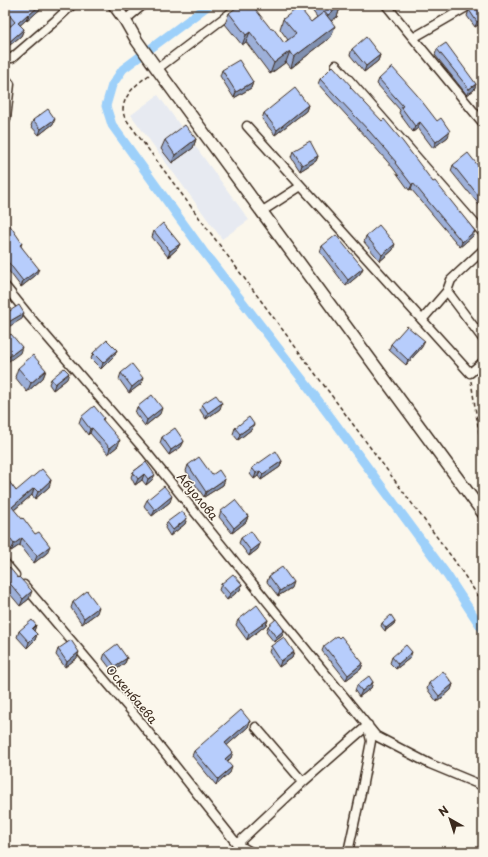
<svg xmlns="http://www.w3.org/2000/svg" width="488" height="857" font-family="'Playpen Sans',sans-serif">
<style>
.built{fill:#e7eaf1}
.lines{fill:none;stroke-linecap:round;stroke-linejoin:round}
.canal{stroke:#9dd0fa;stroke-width:9}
.minor-casing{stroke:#3b2a1e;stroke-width:11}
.secondary-casing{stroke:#3b2a1e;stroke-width:14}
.path{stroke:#3b2a1e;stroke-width:1.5;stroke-dasharray:4 3;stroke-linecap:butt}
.minor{stroke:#fbf7ec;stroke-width:8}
.secondary{stroke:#fbf7ec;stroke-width:11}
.wall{fill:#9db0d9;stroke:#3b2a1e}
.shaded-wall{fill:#8090b0;stroke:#3b2a1e}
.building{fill:#b7cdfc;stroke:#3b2a1e}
.labels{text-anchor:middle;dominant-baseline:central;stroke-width:3;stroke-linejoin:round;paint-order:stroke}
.street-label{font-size:12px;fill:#3b2a1e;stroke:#fbf7ec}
</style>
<rect width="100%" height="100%" fill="#fbf7ec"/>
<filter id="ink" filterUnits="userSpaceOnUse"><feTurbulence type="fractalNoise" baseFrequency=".025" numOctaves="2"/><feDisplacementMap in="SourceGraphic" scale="8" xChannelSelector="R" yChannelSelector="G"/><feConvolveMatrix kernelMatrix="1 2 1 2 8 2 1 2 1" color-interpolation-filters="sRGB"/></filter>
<g filter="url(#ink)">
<path class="built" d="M158,95l91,125 -27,19 -91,-124z"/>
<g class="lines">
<path class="canal" d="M209,5l-86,64 -11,16 -6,21 6,19 91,126 106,137 138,187 36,55"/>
<defs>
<path id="minor" d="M386,5l97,118
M125,20l18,-15
M413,38l57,-33
M5,58h7l43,-37 17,-16
M336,65l147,168
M157,69l84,-64
M5,78l5,6 -4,34 -1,2
M247,126l223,247 13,-11
M261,212l40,-26
M5,286l25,31 117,136 229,283 54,28 53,22
M447,291l36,48
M422,320l25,-29 4,-11 32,-30
M5,563l10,12
M24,585l114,134 99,125 14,8
M256,727l47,55
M237,844l66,-62 65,-57
M348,852l14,-64 9,-47 -3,-13"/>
<path id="secondary" d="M114,5l11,15 12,21 20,28 326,444"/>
</defs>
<use href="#minor" class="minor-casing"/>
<use href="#secondary" class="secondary-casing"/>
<path class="path" d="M149,75c-11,8 -25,19 -26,34 0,3 1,7 2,9l329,442 29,43
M471,381l12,77"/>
<use href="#minor" class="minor"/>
<use href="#secondary" class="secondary"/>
</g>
<path class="wall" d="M5,5h40l-18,16 -1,-1 -6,5 4,4 -3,7 -16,13v-18l6,-5 -6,-7z
M312,5h29l-4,12 -6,4v16l-40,31 -5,-6 -16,12 -24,-32 -4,3 -17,-21 4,-11 42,16 13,14 4,-3 -8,-11 3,-10 28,3 6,-5 -6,-8z
M483,5v17l-8,5 -8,-11 2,-6z
M352,49l28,6 -2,6 -14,11 -14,-17z
M437,49l39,35 -2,6 -7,5 -32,-40z
M222,70l31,12 -2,6 -17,10 -14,-22z
M320,79l30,9 123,148 -13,11 -49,-58 -2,1 -16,-22 -26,-30 -49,-54z
M379,79l69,58 -15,11 -15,-20 -5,4 -14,-19 1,-3 -23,-26z
M308,105l-2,6 -31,24 -13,-16 2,-6z
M33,120l20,4 -14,11 -8,-9z
M196,139l-3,9 -21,15 -11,-14 4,-9z
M293,151l25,5 -2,5 -16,10 -9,-14z
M453,165l30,7v38l-15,-19h-1l-16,-20z
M5,227l17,16 -1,3 15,29 -15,12 -16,-21z
M154,231l26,13 -3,5 -9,8 -16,-20z
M366,236l27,14 -13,11 -16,-19z
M322,246l41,22 -3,6 -14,12 -26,-34z
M391,344l31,3 -16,18 -17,-15z
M117,350l-3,6 -13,13 -10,-10 2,-6z
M18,368l28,2 -3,8 -16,14 -12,-15z
M121,373l20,11 -12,9 -10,-14z
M51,379h16l-14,11 -4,-6z
M202,404l18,5 -14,10 -6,-9z
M137,407l23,7 -15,12 -10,-13z
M81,417l23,1 -1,2 15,26 -10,8 -18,-21 -2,2 -9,-12z
M235,428l17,1 -14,11 -5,-6z
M162,437l22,4 -3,6 -12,8 -9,-12z
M282,461l-2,6 -19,13 -3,-4 -4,3 -4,-5 2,-6z
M146,462l6,18 -6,5 -4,-5 -7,5 -4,-8 2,-5z
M188,465l24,10 13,4 -2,6 -19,12 -18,-26z
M5,476l11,15 35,-11 -2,7 -14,12 -3,-4 -18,15 33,43 -13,10 -14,-18 -9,6 -6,-8z
M147,500l23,2 -18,14 -8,-10z
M221,511l27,5 -2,6 -14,11 -13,-16z
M187,518l-2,6 -15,12 -5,-8 2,-6z
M241,538l17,11 -9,7 -10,-13z
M5,570l24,29 -9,7 -15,-18z
M269,576l22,12 -13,8 -11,-14z
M221,584h21l-2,6 -13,10 -8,-10z
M73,602l24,11 -15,11 -11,-16z
M238,620h30l-2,5 -19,15 -11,-15z
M395,621l-1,3 -9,7 -4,-5 1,-3z
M36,625l-2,6 3,3 -2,6 -8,8 -10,-11 2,-6z
M268,626l16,4 -2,6 -8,6 -8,-10z
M271,646l23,6 -2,6 -13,9 -10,-15z
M324,646l39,17 -2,6 -15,11 -15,-19h-1l-8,-10z
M58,649l19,9 -12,9 -9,-12z
M105,653l22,5 -2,5 -12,9 -10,-13z
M392,657l18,1 -14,11 -6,-6z
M373,682l-2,6 -12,9 -4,-6 2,-6z
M429,683l24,1 -2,6 -14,12 -10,-13z
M250,721l-2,6 -21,18 4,13 -4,4 3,11 -14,12 -24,-29 2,-5z"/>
<path class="shaded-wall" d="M40,5h5l-18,16 2,-6z
M341,5l-4,12 -13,9 4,-11z
M28,14l-2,6 -10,9 2,-6z
M483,18v4l-8,5 2,-5z
M335,26l-4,11 -40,31 3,-11z
M24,29l-3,7 -16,13 3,-6z
M250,32l-4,10 -4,3 4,-10z
M290,51l-4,11 -16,12 4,-11z
M380,55l-2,6 -14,11 2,-6z
M253,82l-2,6 -17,10 2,-6z
M476,84l-2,6 -7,5 2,-6z
M308,105l-2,6 -31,24 2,-5z
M55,119l-2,5 -14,11 2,-6z
M420,122l-2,6 -5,4 2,-6z
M450,131l-2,6 -15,11 3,-6z
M196,139l-3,9 -21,15 3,-8z
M318,156l-2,5 -16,10 2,-6z
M413,183l-2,6 -2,1 3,-5z
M475,231l-2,5 -13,11 2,-5z
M180,244l-3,5 -9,8 2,-6z
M395,244l-2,6 -13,11 2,-6z
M363,268l-3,6 -14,12 2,-6z
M39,269l-3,6 -15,12 2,-6z
M24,313l-2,6 -17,10v-5z
M425,341l-3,6 -16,18 2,-5z
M22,347l-2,6 -15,11 1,-5z
M117,350l-3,6 -13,13 2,-6z
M46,370l-3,8 -16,14 4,-9z
M69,373l-2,6 -14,11 2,-6z
M143,378l-2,6 -12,9 3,-6z
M222,403l-2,6 -14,10 2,-6z
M162,408l-2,6 -15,12 2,-6z
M254,424l-2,5 -14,11 2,-6z
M92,428l-2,5 -2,2 2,-6z
M120,440l-2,6 -10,8 2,-6z
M184,441l-3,6 -12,8 2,-5z
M282,461l-2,6 -19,13 2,-6z
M260,471l-2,5 -4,3 2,-6z
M144,474l-2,6 -7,5 3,-6z
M155,475l-3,5 -6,5 2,-6z
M225,479l-2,6 -19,12 2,-5z
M51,480l-2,7 -14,12 3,-7z
M34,488l-2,7 -23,19 3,-7z
M172,496l-2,6 -18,14 3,-6z
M248,516l-2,6 -14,11 2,-5z
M187,518l-2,6 -15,12 3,-6z
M22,538l-2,7 -9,6 3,-7z
M260,544l-2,5 -9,7 2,-5z
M50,546l-3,7 -13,10 3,-7z
M293,582l-2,6 -13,8 2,-5z
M242,584l-2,6 -13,10 3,-6z
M32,591l-3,8 -9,7 3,-7z
M99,607l-2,6 -15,11 2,-6z
M268,620l-2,5 -19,15 2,-6z
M395,621l-1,3 -9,7 1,-3z
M36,625l-2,6 -2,-2z
M284,630l-2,6 -8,6 2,-5z
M37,634l-2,6 -8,8 2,-6z
M79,652l-2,6 -12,9 2,-5z
M294,652l-2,6 -13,9 2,-6z
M412,652l-2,6 -14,11 2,-5z
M127,658l-2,5 -12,9 2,-6z
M363,663l-2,6 -15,11 2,-5z
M373,682l-2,6 -12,9 3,-6z
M453,684l-2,6 -14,12 2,-6z
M250,721l-2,6 -25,22 2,-6z
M233,752l-2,6 -8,7 2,-6z
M232,767l-2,6 -14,12 2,-6z"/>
<path class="building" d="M5,5h35l-11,10 -1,-1 -10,9 6,6 -16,14 -3,-3v-9l10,-9 -10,-12z
M240,5h12l19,24 2,-1 11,15 12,-9 -13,-15 16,-12 12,15 13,-10 11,14 -41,31 -4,-6 -16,12 -24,-31 -4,3 -17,-22z
M320,5h21l-13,10z
M477,5h6v13l-6,4 -8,-12z
M366,37l14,18 -14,11 -14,-17z
M446,43l30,41 -7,5 -32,-40z
M239,60l14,22 -17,10 -14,-22z
M333,66l18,20 -1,1 32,34 2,-2 19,23 30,40 2,-1 40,50 -13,11 -49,-59 -1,2 -17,-22 1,-1 -26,-30 -50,-53z
M392,67l25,28 20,26 4,-3 9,13 -14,11 -16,-20 -5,4 -14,-19 2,-1 -24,-27z
M295,88l13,17 -31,25 -13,-17z
M48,109l7,10 -14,10 -8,-9z
M185,125l11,14 -21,16 -10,-15z
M310,141l8,15 -16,9 -9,-14z
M468,153l15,19v30l-13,-17h-1l-16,-20z
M163,223l17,21 -10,7 -16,-20z
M9,224l13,19 -2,2 19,24 -16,12 -18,-23v-31z
M379,225l16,19 -13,11 -16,-19z
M336,235l27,33 -15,12 -26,-34z
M19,305l5,8 -19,11v-10z
M407,326l18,15 -17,19 -17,-16z
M11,334l11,13 -16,12 -1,-2v-19z
M107,340l10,10 -14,13 -10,-10z
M33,355l13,15 -15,13 -13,-15z
M132,364l11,14 -11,9 -11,-14z
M64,368l5,5 -14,11 -4,-5z
M152,395l10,13 -15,12 -10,-13z
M216,395l6,8 -14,10 -6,-9z
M94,406l10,12 -2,1 18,21 -10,8 -18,-20 -2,1 -9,-12z
M249,417l5,7 -14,10 -5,-6z
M175,428l9,13 -13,9 -9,-13z
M276,451l6,10 -19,13 -3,-3 -4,2 -4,-5z
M199,457l13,18 7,-5 6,9 -19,13 -18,-27z
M146,462l9,13 -7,4 -4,-5 -6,5 -5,-7z
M42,469l9,11 -13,12 -4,-4 -22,19 10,12 1,-1 12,16 4,-2 11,14 -13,10 -15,-18 -8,6 -9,-12v-56l11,15z
M164,486l8,10 -17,14 -8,-10z
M235,500l13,16 -14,12 -13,-17z
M182,511l5,7 -14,12 -6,-8z
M251,531l9,13 -9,7 -10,-13z
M9,567l9,11 1,-1 13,14 -9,8 -16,-19 -2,2v-12z
M282,567l11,15 -13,9 -11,-15z
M233,574l9,10 -12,10 -9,-10z
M87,591l12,16 -15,11 -11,-16z
M257,605l11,15 -19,14 -11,-14z
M391,615l4,6 -9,7 -4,-5z
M276,619l8,11 -8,7 -8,-11z
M32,620l4,5 -4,4 5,5 -8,8 -10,-11z
M337,636l2,2 2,-2 22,27 -15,12 -15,-20 -1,1 -8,-10z
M284,637l10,15 -13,9 -10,-15z
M71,640l8,12 -12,10 -9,-13z
M117,644l10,14 -12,8 -10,-13z
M406,645l6,7 -14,12 -6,-7z
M443,671l10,13 -14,12 -10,-13z
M369,676l4,6 -11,9 -5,-6z
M241,710l9,11 -25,22 8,9 -8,7 7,8 -14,12 -24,-28z"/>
</g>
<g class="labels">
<g class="street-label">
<text transform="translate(198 496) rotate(51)">Абуолова</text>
<text transform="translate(132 694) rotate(50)">Оскенбаева</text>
</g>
</g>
<rect width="488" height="857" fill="none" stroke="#fbf7ec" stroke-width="20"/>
<rect x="10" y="10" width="468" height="837" fill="none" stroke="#3b2a1e" stroke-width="1.5" filter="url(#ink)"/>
<g transform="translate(450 819) rotate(321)" stroke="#fbf7ec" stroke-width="3" paint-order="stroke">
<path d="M0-3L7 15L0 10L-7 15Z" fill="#3b2a1e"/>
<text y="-6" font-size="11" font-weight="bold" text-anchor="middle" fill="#3b2a1e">N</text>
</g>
</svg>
